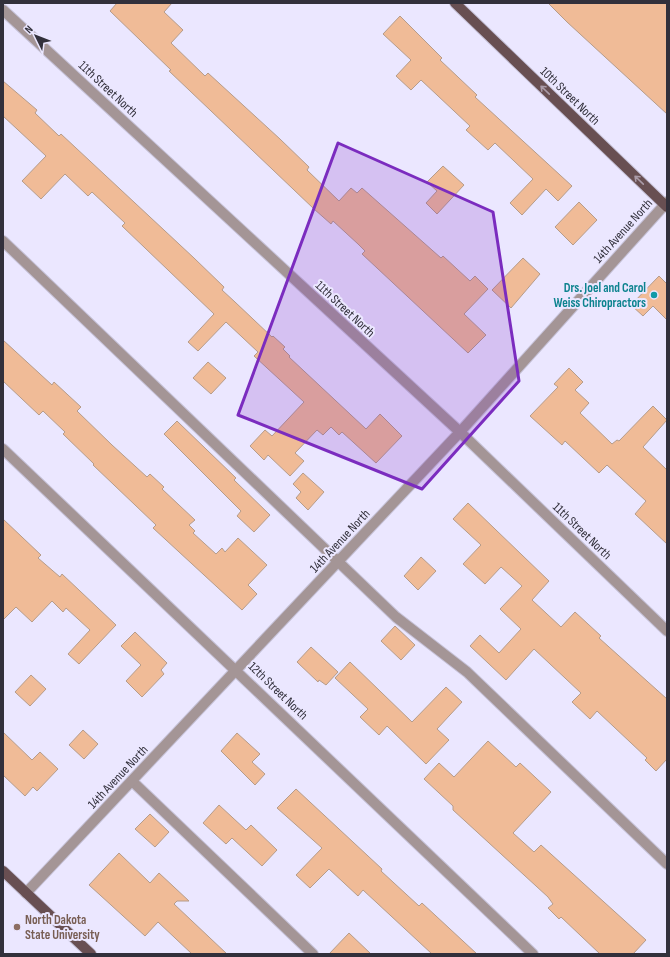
<svg xmlns="http://www.w3.org/2000/svg" width="670" height="957" font-family="'Sofia Sans Condensed',sans-serif">
<style>
.building{fill:#f0bb97;stroke:#b69c8a}
.lines{fill:none;stroke-linecap:round;stroke-linejoin:round}
.service-casing{stroke:#c6c2d8;stroke-width:12}
.minor-casing{stroke:#c6c2d8;stroke-width:12}
.primary-casing{stroke:#c6c2d8;stroke-width:12}
.service{stroke:#a49596;stroke-width:10}
.minor{stroke:#a49596;stroke-width:10}
.primary{stroke:#684f52;stroke-width:10}
.oneway{stroke:#aa9ba8}
.marked{fill:#7b2cbf;fill-opacity:0.2;stroke:#7b2cbf;stroke-width:3;stroke-linejoin:round}
.culture-dot{fill:#0f9aa8;stroke:#ebe7ff;stroke-width:1.5}
.education-dot{fill:#8d6e63;stroke:#ebe7ff;stroke-width:1.5}
.labels{text-anchor:middle;dominant-baseline:central;stroke-width:4;stroke-linejoin:round;paint-order:stroke}
.street-label{font-size:13px;fill:#32303b;stroke:#ebe7ff}
.culture-label{font-size:13px;font-weight:bold;fill:#0d838f;stroke:#ebe7ff;text-anchor:end}
.education-label{font-size:13px;font-weight:bold;fill:#785e54;stroke:#ebe7ff;text-anchor:start}
</style>
<rect width="100%" height="100%" fill="#ebe7ff"/>
<path class="building" d="M117,3h55l-8,9 19,18 -12,13 34,33 3,-3 72,66 29,28 -2,3 32,31 12,-13 6,5 5,-5 79,70 2,-2 27,25 5,-5 13,13 -24,25 22,21 -18,18 -106,-99 3,-3 -7,-7 -25,-23 -2,3 -17,-15 -145,-138 2,-1 -61,-59z
M548,3h119v111l-100,-92z
M400,16l42,42 -2,2 37,35 -2,2 97,89 -14,15 -12,-12 -24,26 -12,-12 23,-24 -38,-36 -7,7 -22,-20 4,-4 -49,-46 -10,10 -15,-14 15,-16 -28,-26z
M3,81l34,29 -2,3 24,23 2,-2 133,124 30,29 -2,3 13,12 37,35 1,-1 12,11 -2,2 7,7 -1,1 77,72 14,-15 22,22 -26,27 -34,-31 -3,3 -8,-8 -8,8 -6,-5 -22,23 9,8 -14,15 -22,-21 -4,5 -14,-14 15,-16 7,6 32,-34 -50,-46 4,-4 -32,-30 -28,29 -10,-9 26,-28 -92,-88 3,-3 -33,-31 -4,4 -23,-22 -24,25 -19,-18 24,-25 -43,-40z
M443,166l21,19 -27,29 -11,-11 11,-12 -10,-9z
M579,202l18,18 -24,25 -18,-18z
M523,258l17,16 -29,34 -19,-18z
M659,276l8,8v36l-14,-14 -10,10 -12,-11z
M3,340l49,45 2,-3 27,25 -4,4 35,34 35,32 3,-3 14,13 -2,2 33,31 -6,5 6,6 -2,2 23,21 6,-6 3,4 13,-14 29,27 -19,20 9,9 -15,16 -89,-82 3,-3 -63,-60 1,-1 -31,-30 2,-2 -22,-21 -4,4 -36,-34z
M208,362l18,16 -15,16 -18,-16z
M569,368l14,14 -8,8 14,13 -9,10 32,31 5,-4 2,1 34,-35 14,14 -24,27 24,23v74l-32,-30 11,-13 -39,-36 -8,8 -34,-32 -3,4 -32,-29 28,-29 -4,-3z
M177,421l59,57 -2,2 36,35 -16,17 -17,-16 4,-5 -77,-77z
M303,473l21,19 -16,18 -12,-12 5,-6 -8,-8z
M468,503l81,78 -17,19 29,27 14,-15 26,24 -2,2 68,61v60l-11,12 -11,-11 2,-2 -50,-47 -7,8 -18,-17 9,-9 -47,-44 -28,31 -36,-34 10,-11 19,18 22,-24 -21,-20 22,-23 -21,-19 -16,17 -22,-20 18,-19 -28,-26z
M3,519l38,36 -3,3 22,19 2,-3 54,51 -37,39 -11,-10 22,-24 -24,-22 -3,4 -11,-11 -20,21 -16,-15 -13,13z
M421,557l15,14 -18,19 -14,-14z
M395,626l20,19 -14,15 -20,-19z
M135,632l32,31 -6,7 3,4 -22,23 -16,-16 15,-16 -20,-19z
M311,647l27,25 -12,13 -7,-5 -1,2 -21,-20z
M350,662l62,60 34,-35 16,15 -25,27 12,11 -23,24 -39,-38 -8,9 -19,-18 8,-8 -33,-31z
M31,675l15,14 -16,17 -15,-14z
M83,730l15,14 -14,15 -15,-14z
M3,732l29,28 8,-8 18,17 -21,22 -4,-4 -8,9 -22,-21z
M237,733l23,21 -8,8 13,12 -10,11 -34,-34z
M488,741l28,26 4,-4 31,29 -38,41 21,19 7,-7 105,95 -13,14h-33l-39,-37 -2,2 -11,-11 5,-4 -5,-7 -95,-87v-4l-29,-27 15,-16 15,14z
M296,789l86,80 -1,2 38,35 3,-3 55,51h-45l-69,-64 -5,6 -29,-27 -19,19 -14,-13 26,-27 -45,-40z
M219,805l27,25 5,-5 26,25 -15,16 -30,-28 -6,6 -23,-21z
M150,814l19,18 -14,15 -20,-18z
M119,853l31,30 9,-10 30,28h-12l-3,3 53,50h-35l-34,-32 -13,14 -34,-31 -22,-20z
M349,933l22,21h-42z"/>
<g class="lines">
<defs>
<path id="service" d="M3,241l393,376 71,55 200,192
M132,781l181,173"/>
<path id="minor" d="M3,10l457,422 207,199
M3,449l530,505
M26,893l434,-461 207,-230"/>
<path id="primary" d="M455,3l212,204
M3,871l88,83"/>
</defs>
<use href="#service" class="service-casing"/>
<use href="#minor" class="minor-casing"/>
<use href="#primary" class="primary-casing"/>
<use href="#service" class="service"/>
<use href="#minor" class="minor"/>
<use href="#primary" class="primary"/>
</g>
<defs><path id="oneway-shaft" d="M-6 0H5M1.5-3L5.5 0L1.5 3" fill="none" stroke-width="1.6" stroke-linecap="round" stroke-linejoin="round"/></defs>
<g class="oneway">
<use href="#oneway-shaft" transform="translate(545 90) rotate(-136)"/>
<use href="#oneway-shaft" transform="translate(639 180) rotate(-136)"/>
</g>
<path class="marked" d="M338,143l155,69 26,169 -97,108 -184,-74z"/>
<circle class="culture-dot" cx="654" cy="295" r="4"/>
<circle class="education-dot" cx="17" cy="927" r="4"/>
<g class="labels">
<g class="street-label">
<text transform="translate(108 89) rotate(43)">11th Street North</text>
<text transform="translate(570 96) rotate(44)">10th Street North</text>
<text transform="translate(623 231) rotate(-48)">14th Avenue North</text>
<text transform="translate(345 309) rotate(43)">11th Street North</text>
<text transform="translate(582 531) rotate(44)">11th Street North</text>
<text transform="translate(340 541) rotate(-47)">14th Avenue North</text>
<text transform="translate(278 691) rotate(44)">12th Street North</text>
<text transform="translate(118 777) rotate(-47)">14th Avenue North</text>
</g>
<g class="culture-label">
<text x="646" y="288">Drs. Joel and Carol<tspan x="646" dy="15">Weiss Chiropractors</tspan></text>
</g>
<g class="education-label">
<text x="25" y="920">North Dakota<tspan x="25" dy="15">State University</tspan></text>
</g>
</g>
<rect width="670" height="957" fill="none" stroke="#32303b" stroke-width="8"/>
<g transform="translate(36 36) rotate(313)" stroke="#ebe7ff" stroke-width="3" paint-order="stroke">
<path d="M0-3L7 15L0 10L-7 15Z" fill="#32303b"/>
<text y="-6" font-size="11" font-weight="bold" text-anchor="middle" fill="#32303b">N</text>
</g>
</svg>
